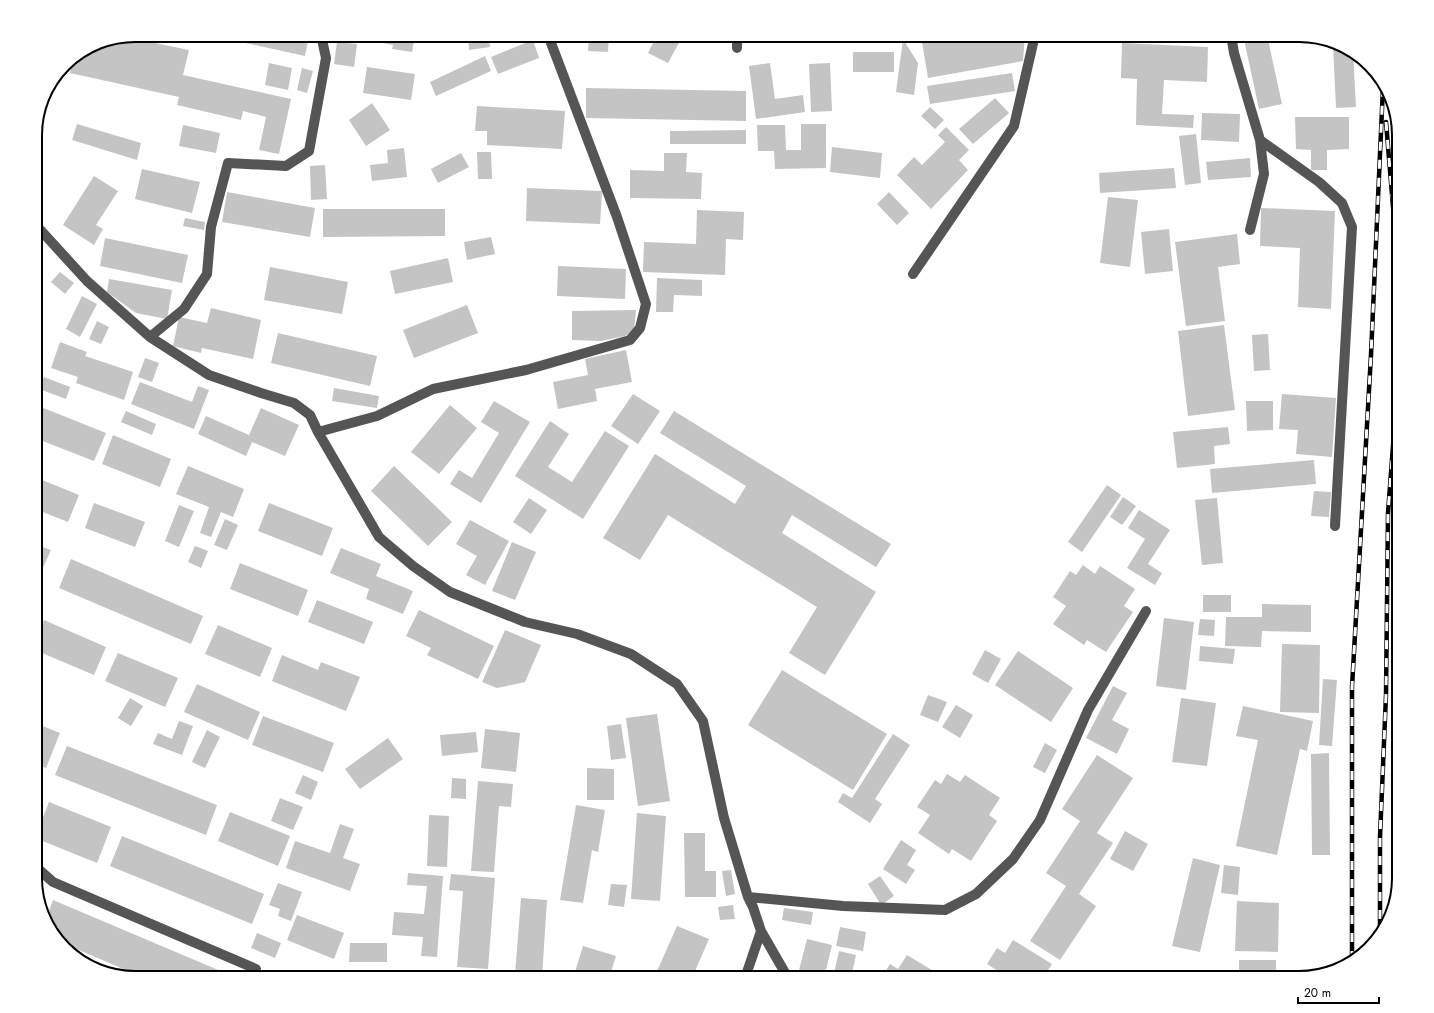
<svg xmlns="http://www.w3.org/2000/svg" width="1434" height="1013" font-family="Jost,sans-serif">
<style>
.building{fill:#c4c4c4}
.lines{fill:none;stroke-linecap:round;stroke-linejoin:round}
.minor{stroke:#555;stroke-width:10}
.rail-casing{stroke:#000;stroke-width:4.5}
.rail{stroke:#fff;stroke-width:3;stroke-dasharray:9;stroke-linecap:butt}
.rim{fill:none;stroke:#000;stroke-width:2}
</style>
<rect width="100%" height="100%" fill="#fff"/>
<path class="building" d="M209,35h94l6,1 -4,20z
M350,35h65l-3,17 -20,-3 1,-4 -44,-8z
M448,35h41l1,12 -21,3 -1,-14 -19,2z
M589,35l20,1 -1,16 -20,-1z
M657,35h11l12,6 -12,22 -20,-10z
M962,35h63l-2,26 -95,17 -6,-36z
M1118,35h53l-2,8z
M1180,35h27v4h-27z
M1243,35h24l15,69 -23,5z
M126,37l63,13 -6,25 108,24 -12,55 -20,-4 7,-33 -23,-6 -2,9 -64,-15 2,-8 -109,-24 3,-16 24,-14z
M903,39l15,24 -4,32 -18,-3z
M533,40l6,18 -41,16 -7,-17z
M337,42l20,2 -3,23 -20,-3z
M1122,43l86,4 -1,35 -43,-2 -2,34 32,1 -1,13 -57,-3 1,-46 -16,-1z
M1339,44l14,8 3,55 -20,1 -3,-63z
M853,52h41v20h-41z
M485,56l6,15 -55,25 -6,-14z
M269,63l23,5 -4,22 -23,-5z
M770,63l5,36 28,-4 2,17 -49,7 -7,-53z
M830,63l2,48 -21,1 -2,-48z
M367,67l48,7 -4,26 -48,-7z
M302,68l11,3 -6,22 -10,-3z
M1012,73l3,18 -85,13 -3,-18z
M586,88l160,3v30l-160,-3z
M995,98l14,15 -36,31 -14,-15z
M372,103l18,27 -24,16 -17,-26z
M477,106l88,5 -3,38 -75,-4v-14h-12z
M930,107l14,13 -9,9 -14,-13z
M1202,113l38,1 -1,28 -38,-2z
M1295,117h54v32l-22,1v20h-16v-20l-15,-1z
M38,119l5,3 -8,13v-7z
M77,124l64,19 -4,17 -65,-20z
M801,124h25v44l-51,1 -1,-18h-16l-1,-26h28l1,25h15z
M183,125l37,8 -4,20 -37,-7z
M946,127l23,23 -10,10 9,10 -37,39 -34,-34 17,-18 8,8 23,-23 -7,-7z
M746,130v14h-76v-13z
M1196,134l5,49 -16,2 -6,-49z
M832,147l50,6 -2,25 -50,-6z
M404,148l3,29 -35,4 -2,-16 18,-2 -1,-13z
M477,152h14l1,27h-14z
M461,153l8,14 -31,16 -7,-14z
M664,153h23l-1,19 16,1 -1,26 -71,-1v-28l34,1z
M1250,158l1,19 -43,3 -2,-18z
M325,165l2,34 -16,1 -1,-34z
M1174,168l2,20 -76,5 -1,-20z
M142,169l58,13 -8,31 -57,-14z
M94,176l24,15 -22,34 7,4 -9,16 -31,-20z
M527,188l75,3 -2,33 -74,-3z
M227,192l88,16 -5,29 -88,-15z
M889,192l20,21 -12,12 -20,-21z
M1108,197l30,3 -8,67 -30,-4z
M1261,208l74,3 -4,98 -33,-2 2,-59 -40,-2z
M323,209h122v27l-122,1z
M697,210l47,2 -1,28 -17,-1 -1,36 -82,-3 1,-30 52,2z
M185,218l20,4 -1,8 -21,-4z
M1169,229l4,42 -28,3 -4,-42z
M1237,234l3,30 -22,3 7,54 -39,5 -11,-84z
M491,237l4,17 -28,6 -3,-18z
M105,238l83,17 -6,28 -82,-17z
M448,258l5,24 -58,12 -5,-23z
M558,266l68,3 -1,30 -68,-3z
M270,267l78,15 -6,32 -78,-14z
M60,272l14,11 -9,11 -14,-12z
M657,278l45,2v16l-28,-1 -1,17h-17z
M109,279l63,11 -5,29 -31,-6 -29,-21z
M82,296l15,8 -17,33 -14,-8z
M467,305l11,28 -64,25 -11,-28z
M211,308l50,12 -8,39 -51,-11 -1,5 -28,-7 6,-29 28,6z
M636,310l-2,21 -9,5 -24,5 -29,-1v-29z
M97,321l12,6 -8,17 -12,-5z
M1224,325l11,85 -47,6 -10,-85z
M278,333l99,23 -7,30 -99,-23z
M1268,334l2,36 -16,1 -2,-36z
M60,342l27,10 -2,4 48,16 -9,28 -48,-17 2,-6 -27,-9z
M626,350l6,32 -37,7 2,12 -39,8 -5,-27 35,-7 -3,-16z
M145,358l14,5 -7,19 -14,-5z
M44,377l26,10 -4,12 -27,-10z
M140,382l52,20 6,-16 11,4 -15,39 -63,-25z
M334,388l45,8 -2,12 -45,-7z
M633,394l27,17 -22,33 -27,-18z
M1282,394l54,4 -4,59 -36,-3 2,-24 -19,-1z
M494,401l36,21 -49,81 -31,-19 9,-14 13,8 27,-45 -18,-11z
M1246,401h27v29l-26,1z
M450,405l27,23 -38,46 -28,-22z
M41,407l65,26 -12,28 -59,-23v-15z
M261,408l38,17 -14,31 -33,-14 -6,14 -48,-22 8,-18 43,19z
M126,411l30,13 -4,11 -31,-13z
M674,411l217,133 -15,23 -84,-52 -10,18 94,59 -51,83 -36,-22 28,-46 -149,-92 -28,45 -37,-22 52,-84 80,50 11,-18 -86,-53z
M550,421l19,13 -21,33 24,15 33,-51 24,15 -46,73 -68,-43z
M1228,427l2,17 -16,2 1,18 -38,4 -4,-36z
M113,435l58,24 -11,28 -58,-23z
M1314,460l2,24 -104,9 -2,-24z
M188,466l56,23 -11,28 -12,-5 -10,25 -11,-4 9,-26 -33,-13z
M394,466l58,56 -24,24 -57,-55z
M35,477l44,18 -11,27 -33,-13z
M1107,485l14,10 -39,57 -14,-10z
M1314,491l17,1 -2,25 -18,-1z
M1123,497l13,9 -14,19 -12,-8z
M529,498l18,12 -16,24 -18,-12z
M1217,498l6,65 -21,2 -7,-65z
M94,503l51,19 -10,25 -50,-19z
M269,503l64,25 -11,28 -64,-25z
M179,505l15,6 -15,36 -14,-6z
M1139,510l31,20 -22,34 14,9 -7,12 -28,-17 18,-29 -17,-11z
M225,519l13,6 -11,25 -13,-5z
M470,520l39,21 -24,44 -19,-10 11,-19 -21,-12z
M512,542l24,10 -21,48 -23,-9z
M35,544l16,6 -14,31 -2,-1z
M195,546l13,5 -7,17 -13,-6z
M341,548l40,16 -5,12 37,15 -10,23 -37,-15 3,-10 -39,-16z
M71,559l132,57 -12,28 -132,-56z
M240,563l68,27 -10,26 -68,-27z
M1083,565l12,9 5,-8 35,23 -11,17 9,6 -27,40 -19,-12 -3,5 -31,-21 13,-18 -13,-9 17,-26 6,4z
M1203,595h28v17h-28z
M317,600l56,22 -9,22 -56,-22z
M1262,604l49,1v27l-49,-1 -1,16 -36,-1 1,-29h36z
M419,610l75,36 -16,33 -51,-24 4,-7 -25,-12z
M1164,618l30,4 -8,68 -30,-4z
M1200,619l15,1 -1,16 -16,-1z
M44,620l62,27 -12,28 -59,-25v-10z
M218,625l54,23 -12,29 -55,-23z
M505,630l36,15 -16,37 -28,6 -15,-6z
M1282,644l38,1 -1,68 -39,-1z
M1200,646l35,3 -2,15 -34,-3z
M985,650l16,9 -13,24 -16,-9z
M1018,651l55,37 -22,34 -56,-37z
M118,653l60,25 -13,29 -60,-26z
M282,655l36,15 3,-8 39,15 -14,34 -74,-30z
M782,670l105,64 -34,56 -105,-65z
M1323,679l14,1 -5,66 -13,-1z
M197,684l63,28 -12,28 -64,-28z
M1113,686l14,7 -15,27 17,9 -12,25 -31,-16z
M928,695l19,7 -9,20 -18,-7z
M130,698l13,8 -12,20 -13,-8z
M1181,698l35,5 -9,63 -35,-4z
M956,705l17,10 -13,23 -18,-11z
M1243,706l70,15 -6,30 -7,-2 -23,106 -41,-9 22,-106 -22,-4z
M657,714l13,87 -32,5 -12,-88z
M263,716l71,27 -11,29 -71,-27z
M179,721l14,5 -11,29 -29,-11 5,-11 14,6z
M35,723l25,10 -14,35 -11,-4z
M621,724l5,34 -15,2 -4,-34z
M485,729l35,4 -4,39 -35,-4z
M207,730l13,7 -15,31 -13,-6z
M476,732l2,20 -36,4 -2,-21z
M893,734l17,11 -35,54 7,5 -12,19 -32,-21 5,-9 9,5z
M388,738l15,21 -43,30 -15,-20z
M1045,743l12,7 -12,23 -12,-6z
M67,746l150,59 -11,30 -151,-60z
M1329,753l1,102h-18l-1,-101z
M1097,755l36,23 -36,55 16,10 -34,51 17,12 -36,54 -30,-19 36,-55 -20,-13 34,-52 -18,-12z
M587,768l27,1v31h-27z
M947,774l13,8 5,-7 35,23 -11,17 8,6 -26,40 -19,-12 -3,5 -31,-21 12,-18 -13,-8 18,-27 6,4z
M303,775l15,7 -7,18 -16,-7z
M452,778l14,1v20l-15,-1z
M478,781l35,3 -2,23 -12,-1 -5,66 -23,-1z
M280,798l23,9 -10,23 -22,-9z
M49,802l62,25 -14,36 -62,-25z
M576,805l29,5 -7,42 -6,-2 -9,53 -23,-3z
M230,812l60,24 -12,30 -60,-25z
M637,813l29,3 -6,85 -29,-2z
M429,815l20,1 -2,51 -20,-1z
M340,824l14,5 -11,29 17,6 -10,27 -64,-23 9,-27 35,12z
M1125,831l23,13 -15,27 -23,-12z
M684,833h21v38h11v26h-31z
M122,836l142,58 -12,30 -142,-58z
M901,840l15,10 -9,15 8,5 -9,14 -23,-15z
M1193,858l27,7 -20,87 -28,-6z
M1224,865l16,2 -2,28 -17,-2z
M731,870l4,24 -9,2 -4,-25z
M408,873l35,3 -6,81 -16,-1 2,-19 -31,-2 2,-23 30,2 3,-28 -20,-1z
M451,874l44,4 -7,91 -31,-2 6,-76 -14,-1z
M880,876l14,20 -13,9 -13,-21z
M278,883l24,9 -11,29 -13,-5 2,-7 -11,-4z
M611,884l16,1 -3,22 -16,-2z
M521,898l26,2 -5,77 -27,-2z
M53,900l170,72 -3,6h-75l-83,-35 -14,-15 -2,-9z
M1237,901l42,2 -1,49 -43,-1z
M733,905l2,14 -15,1 -2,-13z
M784,908l29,4 -2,13 -29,-5z
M297,915l47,18 -10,26 -47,-19z
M677,926l32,13 -17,39h-38z
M840,927l26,5 -3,19 -27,-5z
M257,933l24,10 -6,15 -24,-10z
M807,939l25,6 -8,33h-27z
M1013,940l39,24 -9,14h-34l-22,-14 10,-16 8,5z
M350,943h37v19h-38z
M583,946l33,10 -7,22h-36z
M839,951l17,4 -5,23h-18z
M907,955l38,23h-64l9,-14 8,5z
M1239,960h37v18h-37z
M1172,975h29v3h-29z"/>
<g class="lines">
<path class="minor" d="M737,35v13
M1231,35l3,18 26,87 4,34 -14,56
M1260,140l59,42 23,21 10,24 -17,299
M35,224l52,57 63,56 59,38 52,18 33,10 16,12 8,17 61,105 34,29 37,26 75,30 52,12 54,20 46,30 26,37 21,97 24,79 5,10 8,24 27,47
M913,274l101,-148 21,-91
M150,337l34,-28 23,-35 4,-47 17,-64 58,3 23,-15 17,-93 -5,-23
M318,432l59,-16 56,-27 93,-19 104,-30 10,-12 6,-24 -29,-87 -69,-182
M35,866l18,16 203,87
M748,897l95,9 102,4 31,-16 37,-35 27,-39 48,-110 58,-99
M745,978l16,-47"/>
<defs>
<path id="rail" d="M1386,122l12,145 1,39
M1380,937v-100l6,-142 2,-182 11,-147
M1352,960v-273l19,-332 12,-268"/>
</defs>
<use href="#rail" class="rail-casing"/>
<use href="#rail" class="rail"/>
</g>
<path d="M0 0H1434V1013H0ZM135 42H1299A93 93 0 0 1 1392 135V878A93 93 0 0 1 1299 971H135A93 93 0 0 1 42 878V135A93 93 0 0 1 135 42Z" fill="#fff" fill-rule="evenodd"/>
<path class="rim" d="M135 42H1299A93 93 0 0 1 1392 135V878A93 93 0 0 1 1299 971H135A93 93 0 0 1 42 878V135A93 93 0 0 1 135 42Z"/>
<path d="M1298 997v6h81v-6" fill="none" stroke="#000000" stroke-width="2"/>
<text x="1304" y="997" font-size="12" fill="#000000" stroke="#ffffff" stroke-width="3" paint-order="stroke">20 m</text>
</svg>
